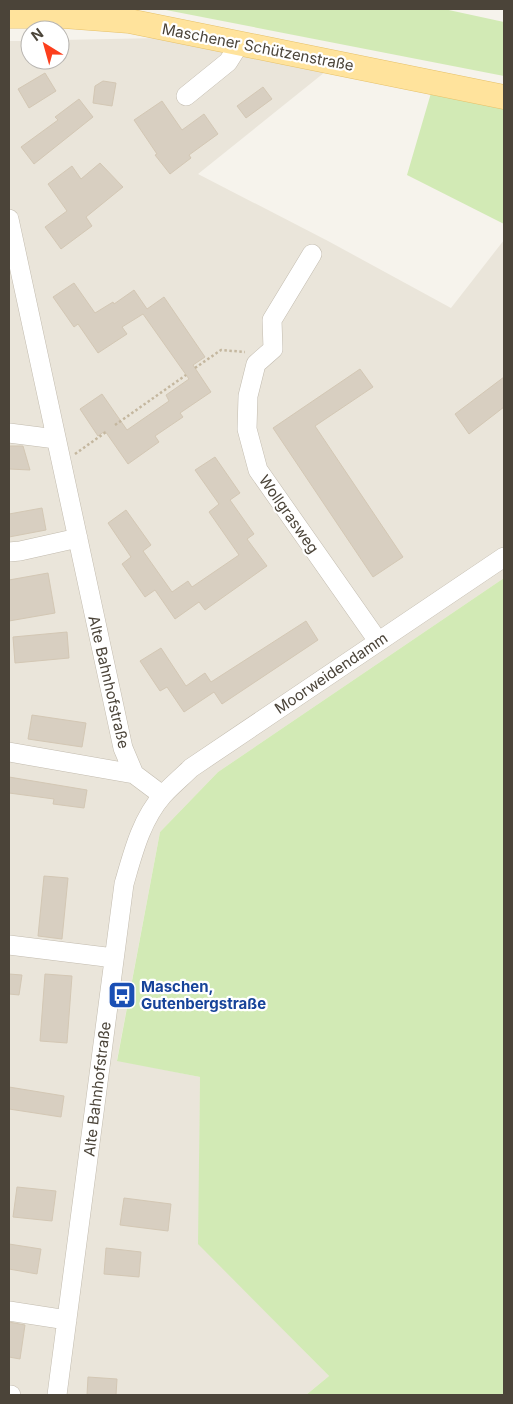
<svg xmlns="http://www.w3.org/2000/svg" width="513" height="1404" font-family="Inter,sans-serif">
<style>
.residential{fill:#eae5da}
.green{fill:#d2eab5}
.building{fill:#d8cfc1;stroke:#d3c7b4}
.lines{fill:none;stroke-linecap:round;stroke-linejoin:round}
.minor-casing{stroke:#c2bbae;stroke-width:20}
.major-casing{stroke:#e6c16a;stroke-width:25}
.path{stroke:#c4b79f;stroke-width:2.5;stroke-dasharray:2.5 2.5;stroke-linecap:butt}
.minor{stroke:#fff;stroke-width:19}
.major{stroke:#ffe39c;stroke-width:24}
.labels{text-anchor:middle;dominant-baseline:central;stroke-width:4.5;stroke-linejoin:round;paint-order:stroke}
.street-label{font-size:15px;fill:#4b4439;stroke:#fff}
.transit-label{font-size:15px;font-weight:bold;fill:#164399;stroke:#fff;text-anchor:start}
</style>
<rect width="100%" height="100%" fill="#f6f3ec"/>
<path class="residential" d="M161,38l164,34 -127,102 130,67 123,67 53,-68v338l-286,194 -58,60 -43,228 83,17 -1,167 130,132 -23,19h-297v-1354h21v19h30v-20z"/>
<path class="green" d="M9,9h435l60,13v54l-338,-66z
M431,93l73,14v117l-97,-49z
M504,578v817h-198l23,-19 -131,-132 2,-167 -83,-16 43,-229 58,-60z"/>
<path class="building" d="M45,73l11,18 -27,17 -11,-19z
M103,81l13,2 -4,23 -19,-3 2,-17z
M263,87l9,12 -26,19 -9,-12z
M79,99l14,18 -59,47 -13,-17 37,-27 -3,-3z
M162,101l20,29 22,-16 14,20 -29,21 2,3 -21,16 -15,-19 2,-1 -23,-34z
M100,163l23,24 -37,30 6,9 -31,23 -16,-22 22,-16 -19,-27 24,-18 9,13z
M74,283l21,30 18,-11 1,2 20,-14 13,19 17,-12 41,60 -12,8 18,27 -31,21 3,4 -28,19 4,6 -31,22 -23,-33 -7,5 -18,-27 22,-15 25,36 42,-29 -3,-6 23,-16 -46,-65 -21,13 5,7 -29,19 -20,-29 -4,3 -21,-30z
M360,369l13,18 -58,39 88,131 -30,20 -100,-149z
M504,377v30l-35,27 -14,-20z
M9,446h14l7,24 -21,-1z
M215,457l25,36 -10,7 24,34 -7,5 20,27 -62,44 -6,-8 -24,17 -20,-29 -10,7 -23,-33 9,-7 -23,-34 18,-13 25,35 -8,6 29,41 16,-11 4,6 47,-32 -30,-43 10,-8 -24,-34z
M42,508l4,22 -37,7v-23z
M48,573l7,40 -46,8v-41z
M306,621l12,19 -96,64 -8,-12 -30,20 -17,-25 -7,4 -20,-30 21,-13 25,38 19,-13 6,9z
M67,632l2,26 -54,5 -2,-26z
M32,715l54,8 -4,24 -54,-8z
M9,777l78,13 -3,18 -31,-4 1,-5 -45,-6z
M44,876l24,2 -6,61 -24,-3z
M9,974l13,1 -3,20 -10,-1z
M45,974l27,2 -5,67 -27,-2z
M9,1087l55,9 -3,21 -52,-8z
M17,1187l39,4 -4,30 -39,-4z
M124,1198l47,6 -3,27 -48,-6z
M9,1244l32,5 -4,25 -28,-5z
M106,1248l35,4 -2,25 -35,-3z
M9,1322l16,3 -5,34 -11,-2z
M88,1377l29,2 -1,16h-29z"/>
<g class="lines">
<defs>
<path id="minor" d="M186,96l42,-34 12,-19
M9,219l114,529 11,26 28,21
M312,254l-40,66 1,29 -17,15 -8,32 -1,33 11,41 120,171
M9,433l47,6
M9,552l11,-1 58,-13
M9,752l125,22
M9,945l105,13
M9,1311l58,9
M9,1395h2
M57,1395l67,-511c9,-31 17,-64 39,-89 8,-9 19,-18 28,-27l313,-211"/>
<path id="major" d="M9,16h54l66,5 375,76"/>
</defs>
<use href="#minor" class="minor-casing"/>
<use href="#major" class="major-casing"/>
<path class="path" d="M195,368l26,-18 24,2
M115,425l71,-50
M75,454l31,-22"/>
<use href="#minor" class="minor"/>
<use href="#major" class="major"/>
</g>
<defs>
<symbol id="bus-square" viewBox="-11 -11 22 22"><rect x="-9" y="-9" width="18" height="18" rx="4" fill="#1a4fb4" stroke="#fff"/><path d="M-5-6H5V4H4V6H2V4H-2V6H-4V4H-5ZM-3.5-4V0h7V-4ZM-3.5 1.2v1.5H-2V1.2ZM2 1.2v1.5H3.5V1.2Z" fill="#fff"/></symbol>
</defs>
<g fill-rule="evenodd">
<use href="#bus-square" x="106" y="979" width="32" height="32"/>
</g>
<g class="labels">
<g class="street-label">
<text transform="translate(258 47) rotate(11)">Maschener Schützenstraße</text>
<text transform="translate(289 514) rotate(55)">Wollgrasweg</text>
<text transform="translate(331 673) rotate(-34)">Moorweidendamm</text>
<text transform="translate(109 682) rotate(77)">Alte Bahnhofstraße</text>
<text transform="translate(97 1089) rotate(-83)">Alte Bahnhofstraße</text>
</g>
<g class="transit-label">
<text x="141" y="986">Maschen,<tspan x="141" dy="17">Gutenbergstraße</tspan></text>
</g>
</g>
<rect width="513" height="1404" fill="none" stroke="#4b4439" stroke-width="20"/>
<g transform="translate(45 45) rotate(323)"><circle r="24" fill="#ffffff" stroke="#b7b4b0"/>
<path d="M0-4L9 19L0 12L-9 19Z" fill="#fc3f1d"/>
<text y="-8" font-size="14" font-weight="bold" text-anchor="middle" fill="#4b4439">N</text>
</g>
</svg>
